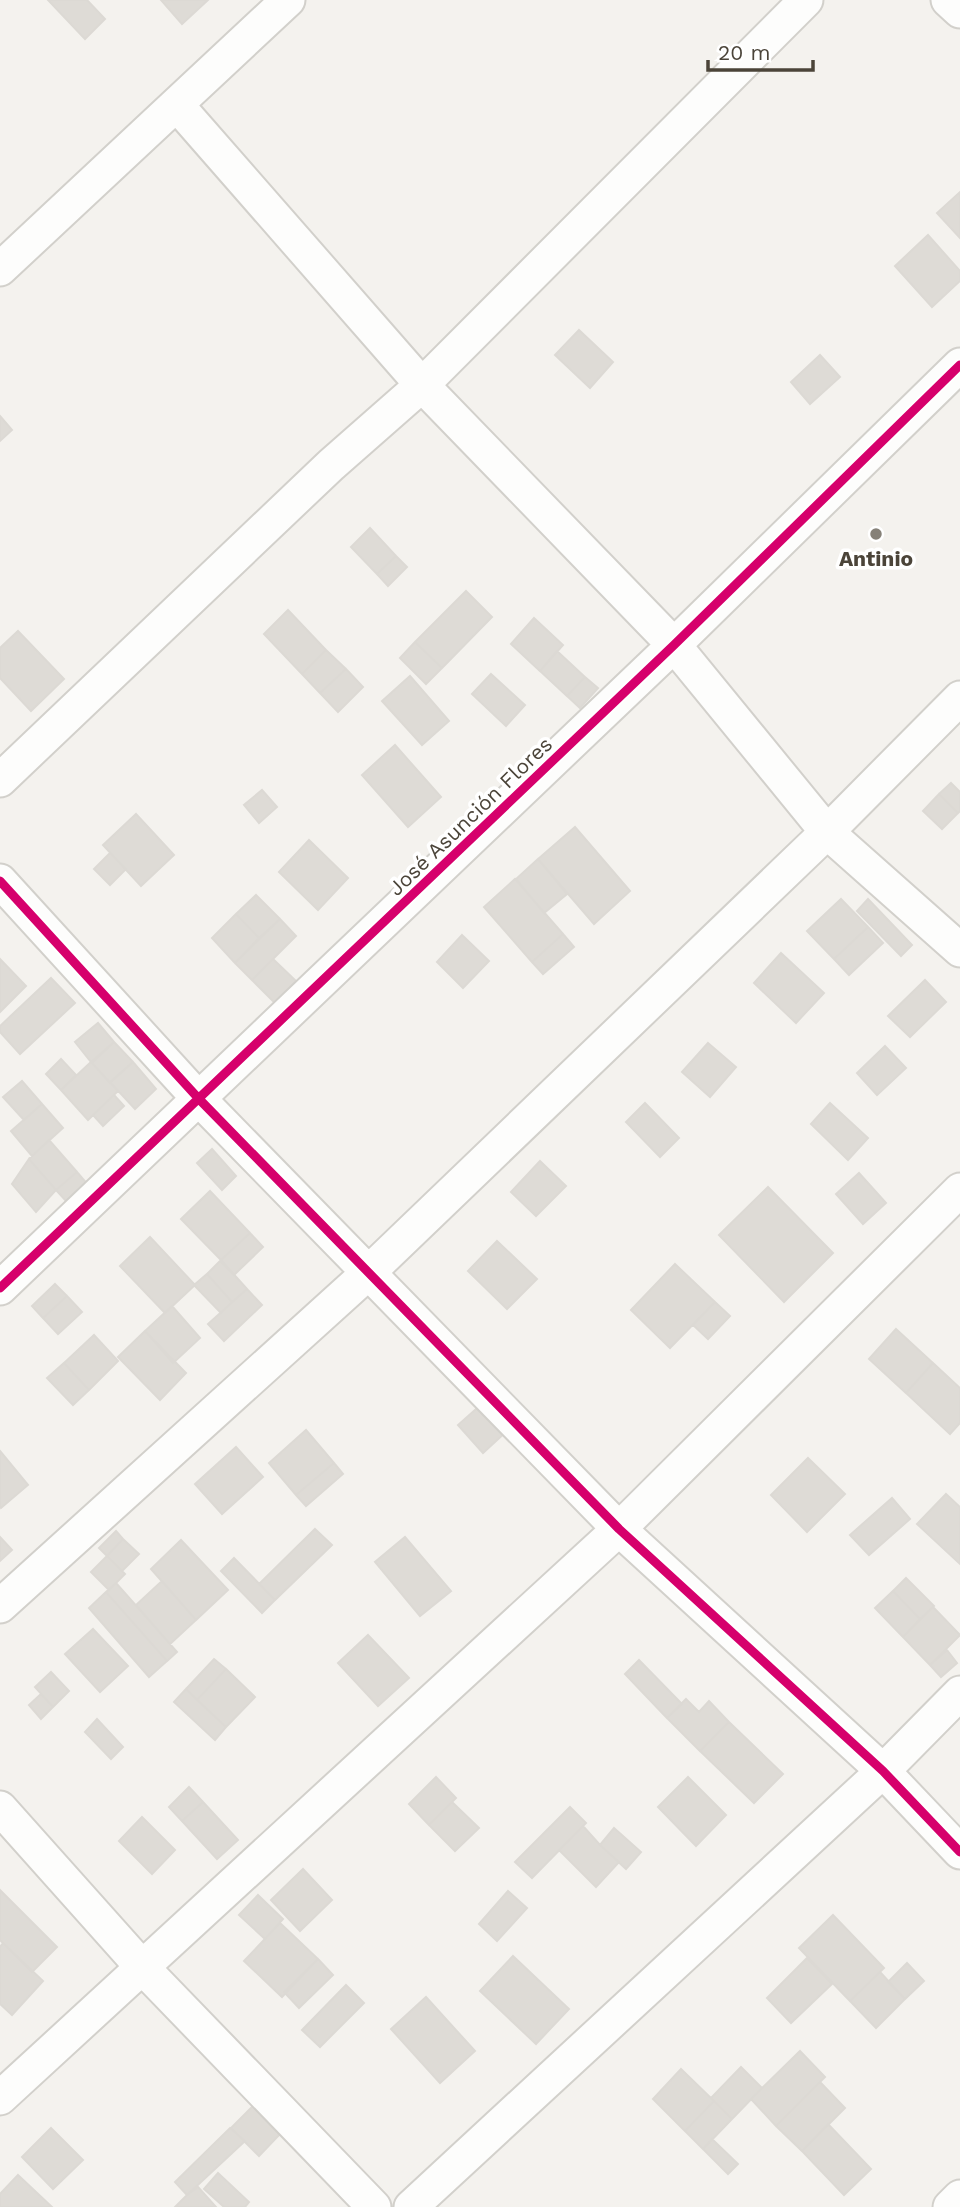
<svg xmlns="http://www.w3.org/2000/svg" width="960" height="2207" font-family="'Work Sans',sans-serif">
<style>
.building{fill:#dedbd6;stroke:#dcd9d4;stroke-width:2}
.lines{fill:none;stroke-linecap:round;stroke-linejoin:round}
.minor-casing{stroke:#d2d0cb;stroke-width:37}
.minor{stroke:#fdfdfc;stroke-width:33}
.cycleway-casing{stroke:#fff;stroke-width:13}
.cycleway{stroke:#d6006c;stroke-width:9}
.poi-dot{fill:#868178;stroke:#fff;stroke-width:2.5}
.labels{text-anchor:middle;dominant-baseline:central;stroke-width:7;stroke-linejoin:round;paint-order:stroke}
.poi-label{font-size:21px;font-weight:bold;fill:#4b4439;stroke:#fff}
.street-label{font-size:21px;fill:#4b4439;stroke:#fff}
</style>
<rect width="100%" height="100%" fill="#f4f2ee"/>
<path class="building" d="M48,0h39l18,19 -20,20z
M161,0h47l-26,24z
M960,192v46l-23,-25z
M928,235l32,36v10l-28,26 -37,-41z
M579,330l34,32 -23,26 -35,-33z
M820,355l20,22 -30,27 -19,-22z
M0,416l12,14 -12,11z
M370,528l26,28 -19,18 -26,-27z
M396,556l11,11 -19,19 -11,-12z
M466,591l26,26 -50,51 -27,-26z
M288,610l38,40 -24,24 -38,-40z
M534,618l29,27 -23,26 -29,-27z
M18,631l46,48 -33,32 -31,-33v-30z
M415,642l27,26 -16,16 -26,-26z
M326,650l20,19 -26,24 -18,-19z
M557,651l28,26 -18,19 -27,-25z
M346,669l17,18 -25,25 -18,-19z
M491,674l34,31 -19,21 -34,-32z
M410,676l39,45 -27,24 -40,-44z
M585,677l13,11 -18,20 -13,-12z
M395,745l46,52 -33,30 -46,-52z
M951,783l9,9v19l-2,2 -19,-19z
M262,790l15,17 -18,16 -15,-18z
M939,794l19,19 -16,16 -19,-18z
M136,814l38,41 -33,31 -38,-41z
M575,827l55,64 -36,33 -56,-65z
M309,840l39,38 -30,32 -39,-38z
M110,853l16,16 -16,16 -16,-16z
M538,859l29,35 -23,19 -28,-34z
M515,879l48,55 -31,28 -48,-55z
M256,895l24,24 -21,19 -23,-24z
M841,899l27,28 -34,32 -27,-28z
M868,899l44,46 -11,11 -44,-45z
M236,914l23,24 -24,25 -23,-25z
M280,919l16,17 -44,44 -17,-17z
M868,927l15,16 -34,32 -15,-16z
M563,934l11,13 -31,27 -11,-12z
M462,935l27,26 -26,27 -26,-26z
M781,953l43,40 -28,30 -42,-40z
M0,959l26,27 -26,26z
M273,959l24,23 -22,21 -23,-23z
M51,978l24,25 -55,51 -20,-22v-6z
M925,980l21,22 -36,35 -22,-21z
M98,1023l16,19 -23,20 -16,-20z
M114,1042l19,20 -23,21 -18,-20z
M708,1043l28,24 -26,30 -28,-25z
M885,1046l21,22 -29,27 -20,-22z
M61,1059l15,16 -15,15 -15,-16z
M91,1062l27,29 -30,29 -27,-30z
M133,1062l23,27 -21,20 -25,-27z
M22,1081l20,23 -18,16 -21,-23z
M114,1095l10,11 -21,20 -10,-11z
M645,1103l34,35 -19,19 -34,-35z
M830,1103l38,35 -20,22 -37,-36z
M42,1104l21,24 -31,28 -21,-25z
M49,1140l28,32 -21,18 -27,-31z
M212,1149l24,27 -14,14 -25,-27z
M29,1159l27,31 -20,22 -24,-28z
M540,1161l26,25 -30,30 -25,-24z
M77,1172l11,13 -20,18 -12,-13z
M859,1173l27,30 -23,21 -27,-30z
M768,1187l65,66 -49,49 -65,-67z
M210,1191l40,42 -29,27 -40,-41z
M250,1233l13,14 -29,28 -14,-14z
M150,1237l45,48 -30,28 -45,-47z
M497,1241l40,38 -30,30 -39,-38z
M221,1260l26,29 -15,13 -25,-28z
M675,1264l40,38 -45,46 -39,-38z
M207,1274l25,28 -11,11 -27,-28z
M55,1284l12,12 -24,22 -11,-12z
M247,1289l15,16 -38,36 -16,-17z
M67,1296l15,16 -24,22 -15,-16z
M715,1302l15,14 -22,23 -15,-14z
M172,1306l28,32 -27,25 -28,-32z
M896,1329l37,34 -27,30 -37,-34z
M145,1331l41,42 -26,27 -42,-43z
M94,1335l24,26 -29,29 -25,-27z
M64,1363l25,27 -16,15 -26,-27z
M933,1363l27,25v35l-10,11 -44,-41z
M484,1402l25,27 -26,24 -25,-28z
M306,1430l28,33 -38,32 -27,-32z
M236,1447l27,30 -41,37 -27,-30z
M0,1451l28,34 -27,23 -1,-2z
M808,1458l37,36 -38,38 -36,-37z
M334,1463l9,11 -37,32 -10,-11z
M946,1494l14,13v57l-43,-40z
M892,1498l18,21 -41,36 -19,-20z
M315,1529l17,16 -57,55 -16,-16z
M116,1531l7,8 -16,17 -8,-8z
M0,1537l12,13 -12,11z
M405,1537l46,54 -31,25 -45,-54z
M123,1539l16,15 -17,17 -15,-15z
M181,1540l47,50 -32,30 -45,-51z
M107,1556l18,18 -16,16 -18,-18z
M234,1558l41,42 -13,13 -41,-42z
M906,1578l28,28 -14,13 -27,-28z
M162,1581l34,39 -26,24 -34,-39z
M116,1583l61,69 -10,9 -61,-69z
M893,1591l27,28 -17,18 -28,-29z
M106,1592l61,69 -18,16 -60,-69z
M933,1607l27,28 -30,30 -27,-28z
M93,1629l35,37 -28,26 -35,-38z
M368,1635l41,43 -31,28 -40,-43z
M947,1650l10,13 -16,14 -11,-12z
M214,1659l12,10 -29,31 -11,-11z
M639,1660l43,44 -15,14 -42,-44z
M226,1669l29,28 -29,30 -29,-27z
M51,1672l18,19 -16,16 -18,-20z
M186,1689l40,38 -11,13 -41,-38z
M41,1694l12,13 -12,12 -12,-14z
M686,1699l13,13 10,-11 20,21 -29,29 -33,-33z
M97,1719l26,28 -12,12 -26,-27z
M729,1722l54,52 -29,29 -54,-52z
M436,1777l20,21 -27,27 -20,-21z
M688,1777l38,38 -30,31 -38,-39z
M189,1787l14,15 -21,19 -13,-14z
M203,1802l35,38 -21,19 -35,-38z
M452,1802l27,26 -24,23 -26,-26z
M570,1807l16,16 -54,55 -17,-16z
M142,1817l33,33 -23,24 -33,-33z
M583,1826l17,19 19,17 -23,25 -37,-37z
M614,1828l27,24 -15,17 -26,-24z
M303,1869l29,31 -32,31 -29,-31z
M0,1890l57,57 -25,25 -32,-32z
M508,1891l19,17 -30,33 -18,-17z
M258,1895l25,24 -18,20 -26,-24z
M833,1915l51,53 -34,33 -51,-53z
M280,1923l38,36 -36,38 -38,-36z
M3,1943l40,38 -31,34 -12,-11v-57z
M513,1956l56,53 -33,35 -56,-53z
M807,1958l25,26 -41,39 -24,-25z
M318,1959l15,16 -34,33 -15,-16z
M907,1963l17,18 -19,18 -17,-17z
M880,1972l25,27 -29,29 -26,-27z
M346,1985l18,18 -44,44 -18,-17z
M426,1997l49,54 -35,32 -49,-54z
M800,2051l25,26 -49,49 -25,-27z
M741,2067l21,21 -30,31 -21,-21z
M681,2069l33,32 -29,30 -32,-32z
M820,2082l25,26 -43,43 -26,-25z
M714,2101l18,18 -29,30 -18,-18z
M254,2105l27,28 -22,23 -28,-28z
M828,2124l43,45 -27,26 -42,-44z
M51,2128l32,32 -30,29 -31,-32z
M230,2128l15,13 -58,54 -12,-13z
M712,2139l26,25 -10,10 -25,-25z
M218,2173l31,29 -4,5h-21l-20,-18z
M18,2175l34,32h-52v-13z
M198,2187l18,20h-41l12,-12z"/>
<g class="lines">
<defs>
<path id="minor" d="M948,0l12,11
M177,105l245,280 252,260 153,187 133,118
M0,269l288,-269
M0,780l331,-315 91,-80 384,-385
M0,881l199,218 420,430 264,242 77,81
M0,1288l674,-643 286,-280
M0,1606l368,-333 459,-441 133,-134
M0,1808l142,159 232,240
M0,2098l619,-569 341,-339
M411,2207l472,-436 77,-78
M950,2207l10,-10"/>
</defs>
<use href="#minor" class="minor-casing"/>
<use href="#minor" class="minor"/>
<defs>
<path id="cycleway" d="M0,881l199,218 420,430 264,242 77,81
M0,1288l674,-643 286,-280"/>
</defs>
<use href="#cycleway" class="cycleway-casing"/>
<use href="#cycleway" class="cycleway"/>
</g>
<circle class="poi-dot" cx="876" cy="534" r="7"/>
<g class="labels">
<g class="poi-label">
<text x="876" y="558">Antinio</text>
</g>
<g class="street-label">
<text transform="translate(470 816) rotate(-44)">José Asunción Flores</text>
</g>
</g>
<path d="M708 60v10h105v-10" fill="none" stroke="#4b4439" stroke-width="3.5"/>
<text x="718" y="60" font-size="21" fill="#4b4439" stroke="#ffffff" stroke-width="5" paint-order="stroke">20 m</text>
</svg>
